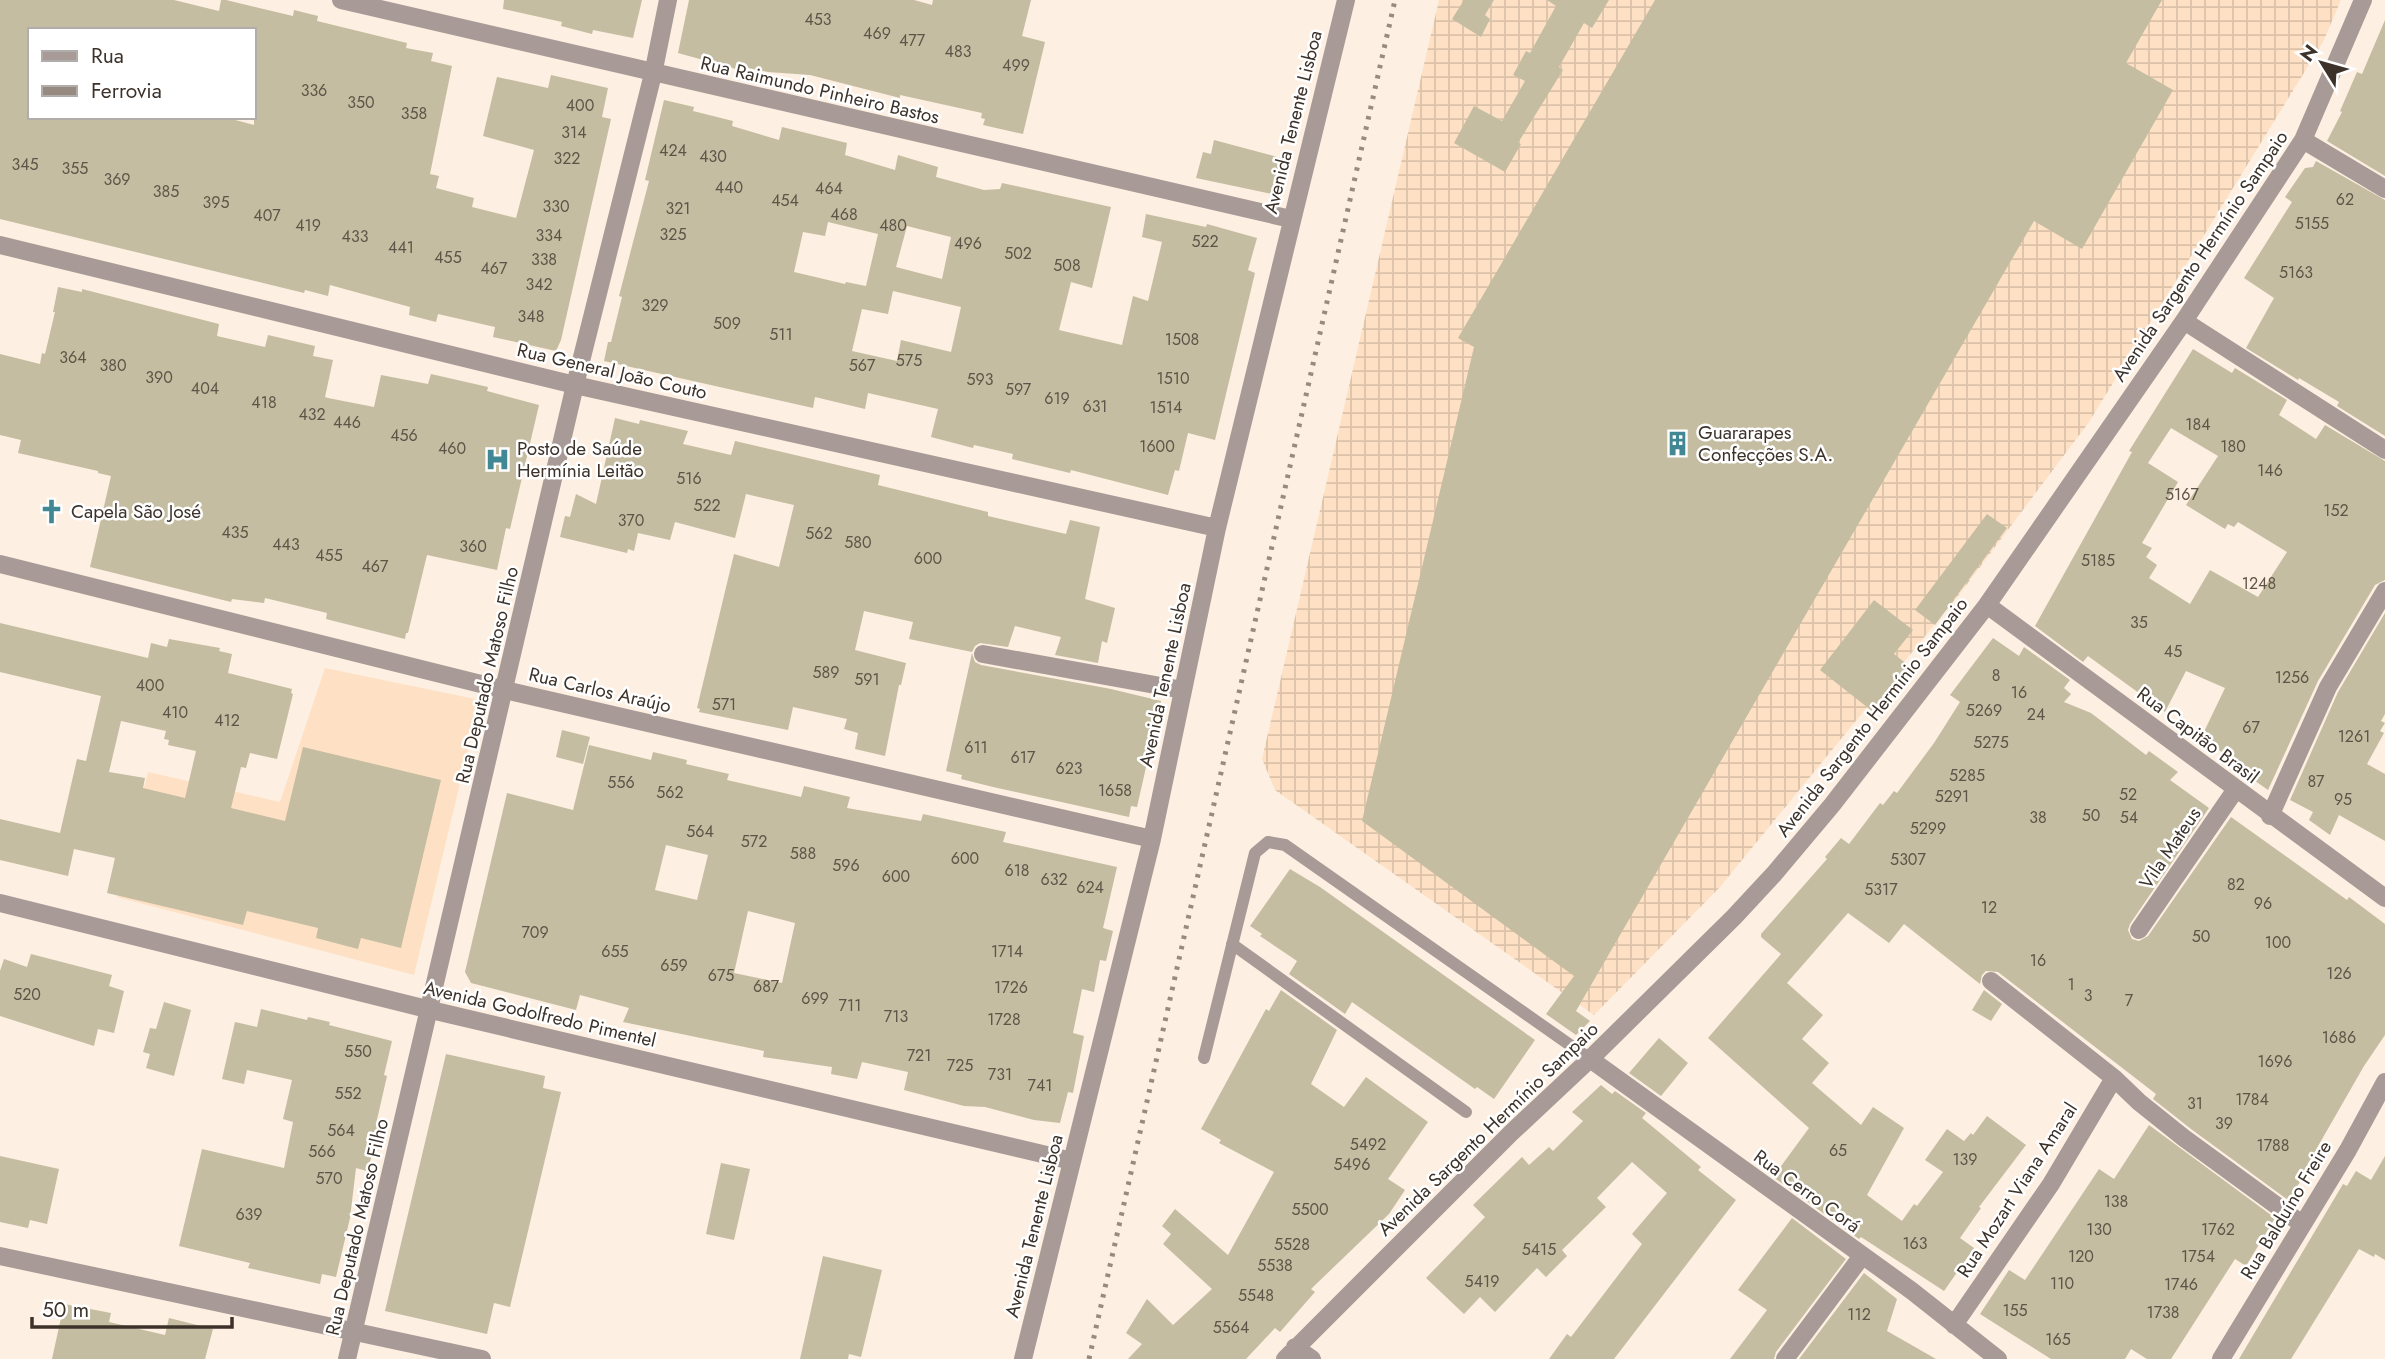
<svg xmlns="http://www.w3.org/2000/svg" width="2385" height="1359" font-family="Jost,sans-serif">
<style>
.built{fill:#fee1c5}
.industrial{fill:url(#industrial-grid)}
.building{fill:#c5bda1;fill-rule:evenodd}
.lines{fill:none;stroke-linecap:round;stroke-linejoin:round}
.service{stroke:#a89a96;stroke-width:12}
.minor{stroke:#a89a96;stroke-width:18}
.tertiary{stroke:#a89a96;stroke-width:18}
.rail{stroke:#978b81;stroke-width:5;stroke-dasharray:3.5 7;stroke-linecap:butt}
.labels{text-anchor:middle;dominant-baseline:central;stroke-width:5;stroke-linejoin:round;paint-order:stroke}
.number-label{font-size:16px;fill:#5e5548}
.street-label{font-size:19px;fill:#3c322a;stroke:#fff}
.poi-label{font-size:19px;fill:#3c322a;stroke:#fff;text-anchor:start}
</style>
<defs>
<pattern id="industrial-grid" width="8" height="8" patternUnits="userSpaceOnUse" patternTransform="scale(1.75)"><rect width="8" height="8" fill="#fee1c5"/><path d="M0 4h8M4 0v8" fill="none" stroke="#dbc2a9"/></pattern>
</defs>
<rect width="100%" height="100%" fill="#fdefe1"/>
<path class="built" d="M325,668l155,32 -66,275 -297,-78 31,-125 132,30z"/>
<path class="industrial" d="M1439,0h902l-18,42 -234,380 -127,169 -242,296 -126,128 -319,-225 -13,-31z"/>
<path class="building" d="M0,0h174l45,11 2,-11h5l67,16 1,-6 24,6 -1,5 90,22 -1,5 27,5 -2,8 21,5 -22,108 9,2 -3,12 38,10 -2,9 44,11 18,-68 -51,-14 14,-59 51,11 3,-13 57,13 -6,29 9,2 -50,221 -5,11 -63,-14 2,-10 -57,-13 -2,8 -27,-7 1,-8 -80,-22 -2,11 -23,-6 -1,3 -304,-74zM30,30h224v95l-30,-8h-194z
M504,0h138l-9,38 -40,-8 -1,4 -31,-8 1,-4 -59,-13z
M689,0h225l18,5 1,-5h98l-9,36 23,6 -22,92 -40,-9 2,-6 -4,-1 1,-5 -82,-18v3l-90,-23 -42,-3 -24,-5 -1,4 -65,-18z
M1464,0h30l-9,15 5,4 -9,18 -29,-18z
M1547,0h62l-17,28 -8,-5 -25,44 4,3 -45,73 3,1 -16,28 -51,-29 20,-37 28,15 23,-40 -12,-6 13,-24 4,2 26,-47z
M1655,0h507l-36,63 47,27 -91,159 -48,-28 -458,790 14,10 -14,14 -30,-21 28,-38 -212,-155 112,-474 -16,-9z
M2385,20v156l-58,-35 15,-29 -2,-1 17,-39 5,2z
M664,100l30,7 -1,4 40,10 -1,5 47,14 3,-13 65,16 -2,12 50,15 3,-15 40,12 -2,10 48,13 16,-1 2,-6 109,24 -19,81 -21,-6 -12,48 63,15 11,-49 15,5 14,-59 -20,-5 4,-23 60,13 1,-3 50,14 -9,32 7,3 -40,167 -27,-7 -9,38 -4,-1 -7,25 -97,-25 -1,3 -58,-14 1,-5 -39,-9 -1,3 -42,-11 7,-28 -70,-16 -3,16 -50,-12 -2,11 -209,-47 4,-19h3l11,-45 -3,-1 30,-115 -4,-1zM828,222l50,12 -12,52 -20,-4 -1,2 -51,-12 9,-40 22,4zM907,226l44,11 -9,42 -46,-12zM893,291l68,16 -10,45 -50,-12 -4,21 -45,-10 10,-42 26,5z
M1214,140l75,20 -8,36 -85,-18 7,-26 8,2z
M2316,161l69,39v236l-48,-30 2,-4 -40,-24 -1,2 -52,-32 28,-50 -30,-20 48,-76 -7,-5 20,-29 8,-1z
M58,287l24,5v-3l137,35 -2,12 48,11 3,-12 47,11 -2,10 20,4 -8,37 3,1 46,9 7,-32 47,9 3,-10 57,13 -1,4 52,14 -29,124 -4,-1 -9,42 -70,-15 -19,78h-2l-1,6 -79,-20 1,-6 -62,-15 -1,5 -32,-4 -1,3 -141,-35 21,-91 -13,-3v-2l-80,-18 3,-13 -21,-5v-81l40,10 2,-11 3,1 10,-42h-2z
M2193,349l39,24 3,-5 52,32 -8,15 37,24 9,-14 60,36v119l-10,5 -57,96 -50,109 -27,-19 3,-4 -43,-29 24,-50 -39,-17 -21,41 -77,-56 -5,6 -48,-36 97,-174 -3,-1zM2171,428l47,28 -32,49 39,24 3,-5 6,3 4,-5 49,30 -29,45 -48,-27 -20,34 -41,-26 8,-13 -11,-8 6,-9 -10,-5 36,-61 -30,-19z
M615,418l24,6 1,-4 48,11 -5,13 48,11 4,-14 145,34 -2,10 110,27v4l78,18 4,-14 30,7 -15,72 30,9 -8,35 -5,-2 -4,22 -43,-8 6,-18 -46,-11 -7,21 -28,-4 -5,3 -3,6 -63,-13 4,-17 -49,-11 -9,39 51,13 -5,22h-2l-14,71 -30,-7 3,-16 -14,-4 3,-10 -54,-12 -5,23 -89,-18 1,-3 -3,-1 37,-154 45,13 15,-62 -48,-11 -11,44 -60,-16 -5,18 -32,-7 -4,18 -6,-2 -1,4 -67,-16 5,-21 5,1 6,-23 20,10z
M1987,514l20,14 -72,97 -20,-15z
M1874,600l39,30 -19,24 14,11 -36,46 -52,-41z
M2385,613v101l-4,7 4,2 -5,8 4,2 -17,31 18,10v67l-46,-26 -9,20 -21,-15 4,-8 -23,-12 48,-108z
M0,623l148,35 3,-15 16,4 2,-8 51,9 -1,3 13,3 -4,19 64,16 -1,4 2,1 -16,65 -27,-6 -4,15 -5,-1 -10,41 54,13 18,-74 138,33 -40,168 -40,-10 -3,11 -42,-11 2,-10 -71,-17 -4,14 -136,-32 8,-35 -41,-9 -6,27 -68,-16v-41l60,14 17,-74 9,2 15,-65 -101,-24zM121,721l45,10 -2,8 5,1 -1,5 28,6 -11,47 -42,-10 2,-10 -36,-6z
M1993,638l26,18 5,-9 46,33 -6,8 7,6 -7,8 27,11 55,42 3,-4 29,21 -8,8 39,28 -79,116 -2,6 4,9 7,2 9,-5 83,-119 116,83 2,-3 36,27v111l-21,31 -66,115 2,1 -12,18 -97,-71 -38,-30 3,-5 -158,-122 -12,-1 -4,4 -2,9 -76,-60 -15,19 -41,-30 -61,70 36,32 -21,24 27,24 -17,20 49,42 12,-18 31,21 -37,67 35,26 12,-17 3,2 26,-34 -18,-12 22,-31 17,12 7,-8 2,2 14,-19 39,29 -47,62 2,1 -21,30 14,10 -30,43 -83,-54 -2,2 -86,-62 36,-49 -101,-90 73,-84 -20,-17v-3l66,-75 -2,-2 16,-19 8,6 31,-41 3,2 11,-14 3,2 37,-50 26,-41 -10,-7z
M972,653l3,9 6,3 130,24 50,12 -24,106 -6,-1 -2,11 -136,-30 -32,-8 1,-4 -16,-4z
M562,730l28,7 -7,27 -27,-7z
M589,745l62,15 2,-8 34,8 -1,4 43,10 -2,6 74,17 3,-11 46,11 -3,11 74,13 2,-7 83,18 -3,10 114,25 -14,61 10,3 -7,30 -6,-1 -6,32 -12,-3 -9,44 11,3 -11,57 -5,-1 -8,31 -26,-3 -49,-13 -21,-1 -60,-16 4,-18 -46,-10 -5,17 -26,-5 1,-7 -69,-10 1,-6 -141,-29 6,-14 -49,-13 -4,15 -105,-27 -6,-11 42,-179 66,17zM666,845l42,10 -11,45 -42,-10zM748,911l47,12 -13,60 -48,-10z
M1290,869l30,18 215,153 -41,59 -17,-12 -2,2 -123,-87 -7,12 -56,-40 8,-13 -37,-25 2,-2 -12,-8z
M31,954l81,21 -3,11 15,5 -10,42 -16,-4 -4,17 -94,-30v-45l4,-12 23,8z
M1281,990l56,40 -26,54 33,23 22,-30 62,45 -40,57 17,11 -16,24 -78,75 4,3 -35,40 -5,-4 -29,31h-118l14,-15 -16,-11 21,-34 26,26 39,-36 -49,-45 8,-10 -9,-8 13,-17 53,46 46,-83 -55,-29 2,-3 -20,-11 65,-120 3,2z
M1984,990l18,14 -11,17 -19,-11z
M164,1002l27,8 -17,66 -28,-8 4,-14 -7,-2 7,-24 6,1z
M261,1009l46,11 1,-3 22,5 -1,3 63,16 -8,34 3,1 -11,48 3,1 -5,24 -7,22 -11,-3 -6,50 -14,59 -14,-3 -2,10 -72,-16 2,-5 -71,-17 23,-97 82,19 9,-46 -10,-3 9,-39 -45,-10 -3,14 -22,-5 13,-57 22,5z
M1659,1038l29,25 -27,33 -32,-23z
M446,1054l99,22 -2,12 18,4 -51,215 -16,-4 -7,31 -102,-23z
M1601,1085l11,9 3,-3 31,22 -4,5 59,49 -3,3 38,30 -122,159h-65l18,-25 4,3 71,-93 -10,-10 35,-41 -35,-31 -35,36 9,9 -44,43 5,6 -21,21 -9,-9 -42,44 -15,-15 -16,17 -38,-36 59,-61 -12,-12 49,-48 7,8 20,-18 4,4 30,-30 -11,-9z
M2149,1125l126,93 -29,48 -11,-7 -64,100h-24l-16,-10 -6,10h-74l-71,-45 29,-44 16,10 74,-111 15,10z
M0,1156l59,13 -12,55 -17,-4 -2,8 -28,-6z
M2385,1156v104l-10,-6 -1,3 -15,-8 -68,110h-52l104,-175 4,2 9,-15 15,9z
M721,1163l29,6 -16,71 -28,-6z
M1792,1218l54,41 -70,93 -2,7h-44l37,-49 -29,-20z
M823,1256l59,14 -21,87 -12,-3 -1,5h-48z
M1864,1273l33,26 -10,32 49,28h-137z
M64,1304l47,9 -2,9 56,13 4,-17 44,11 -8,30h-153z"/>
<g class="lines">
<path class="service" d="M1232,944l234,168
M1204,1058l51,-205 13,-11 17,3 305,214"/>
<path class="minor" d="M341,0l950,219
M2303,140l82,49
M0,245l575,140 642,143
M2184,321l201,129
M0,564l505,126 647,149
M1987,605l398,293
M983,654l200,36
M2270,816l58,-129 57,-96
M0,903l431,107 641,151
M2139,930l97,-141
M1991,981l123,97 25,24 45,36 118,86
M1590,1059l322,232 86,68
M0,1256l482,103
M1954,1325l97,-141 63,-106
M1295,1347l17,12
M1023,1359l129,-520 65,-311 129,-528
M1285,1359l226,-226 79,-74 144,-142 40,-43 58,-69 155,-200 197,-284 119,-181 60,-140
M1785,1359l77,-103
M2221,1359l127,-209 37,-68"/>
<path class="tertiary" d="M347,1359l228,-974 78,-311 15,-74"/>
<path class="rail" d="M1089,1359l306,-1359"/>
</g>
<defs>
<symbol id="building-bare" viewBox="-9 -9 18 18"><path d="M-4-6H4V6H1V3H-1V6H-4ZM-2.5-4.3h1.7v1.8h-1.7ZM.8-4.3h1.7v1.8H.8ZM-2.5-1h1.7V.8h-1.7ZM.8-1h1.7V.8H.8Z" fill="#428894" stroke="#fff" stroke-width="2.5" paint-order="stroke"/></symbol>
<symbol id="hospital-bare" viewBox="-9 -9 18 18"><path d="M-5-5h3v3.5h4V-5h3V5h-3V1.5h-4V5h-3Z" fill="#428894" stroke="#fff" stroke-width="2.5" paint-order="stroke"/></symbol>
<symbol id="church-bare" viewBox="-9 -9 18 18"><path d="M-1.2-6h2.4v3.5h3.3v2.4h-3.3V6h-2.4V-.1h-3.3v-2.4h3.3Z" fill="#428894" stroke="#fff" stroke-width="2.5" paint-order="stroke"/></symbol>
</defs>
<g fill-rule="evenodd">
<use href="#building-bare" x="1660" y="426" width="35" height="35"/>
<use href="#hospital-bare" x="480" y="442" width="35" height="35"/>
<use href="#church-bare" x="34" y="494" width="35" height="35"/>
</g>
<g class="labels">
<g class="number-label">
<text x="818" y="19">453</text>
<text x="877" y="33">469</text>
<text x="912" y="40">477</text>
<text x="958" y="51">483</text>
<text x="1016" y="65">499</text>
<text x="314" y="90">336</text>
<text x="361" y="102">350</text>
<text x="580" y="105">400</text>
<text x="414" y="113">358</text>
<text x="574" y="132">314</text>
<text x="673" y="150">424</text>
<text x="713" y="156">430</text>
<text x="567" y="158">322</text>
<text x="25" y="164">345</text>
<text x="75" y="168">355</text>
<text x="117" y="179">369</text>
<text x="729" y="187">440</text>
<text x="829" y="188">464</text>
<text x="166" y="191">385</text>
<text x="2345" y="199">62</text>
<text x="785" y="200">454</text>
<text x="216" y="202">395</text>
<text x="556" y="206">330</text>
<text x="678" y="208">321</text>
<text x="844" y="214">468</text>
<text x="267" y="215">407</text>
<text x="2312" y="223">5155</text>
<text x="308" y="225">419</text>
<text x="893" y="225">480</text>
<text x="673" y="234">325</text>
<text x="549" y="235">334</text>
<text x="355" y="236">433</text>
<text x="1205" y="241">522</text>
<text x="968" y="243">496</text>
<text x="401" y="247">441</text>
<text x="1018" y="253">502</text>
<text x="448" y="257">455</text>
<text x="544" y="259">338</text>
<text x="1067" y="265">508</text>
<text x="494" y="268">467</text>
<text x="2296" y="272">5163</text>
<text x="539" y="284">342</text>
<text x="655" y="305">329</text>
<text x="531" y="316">348</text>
<text x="727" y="323">509</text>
<text x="781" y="334">511</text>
<text x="1182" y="339">1508</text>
<text x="73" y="357">364</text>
<text x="909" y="360">575</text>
<text x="113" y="365">380</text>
<text x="862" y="365">567</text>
<text x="159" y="377">390</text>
<text x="1173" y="378">1510</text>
<text x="980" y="379">593</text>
<text x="205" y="388">404</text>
<text x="1018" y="389">597</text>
<text x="1057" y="398">619</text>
<text x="264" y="402">418</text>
<text x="1095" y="406">631</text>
<text x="1166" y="407">1514</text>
<text x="312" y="414">432</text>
<text x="347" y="422">446</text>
<text x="2198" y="424">184</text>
<text x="404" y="435">456</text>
<text x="1157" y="446">1600</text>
<text x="2233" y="446">180</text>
<text x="452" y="448">460</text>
<text x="2270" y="470">146</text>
<text x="689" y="478">516</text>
<text x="2182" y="494">5167</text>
<text x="707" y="505">522</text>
<text x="2336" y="510">152</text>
<text x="631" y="520">370</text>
<text x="235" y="532">435</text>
<text x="819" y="533">562</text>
<text x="858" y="542">580</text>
<text x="286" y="544">443</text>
<text x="473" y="546">360</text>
<text x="329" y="555">455</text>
<text x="928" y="558">600</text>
<text x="2098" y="560">5185</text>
<text x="375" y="566">467</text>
<text x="2259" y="583">1248</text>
<text x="2139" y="622">35</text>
<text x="2173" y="651">45</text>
<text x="826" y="672">589</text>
<text x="1996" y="675">8</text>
<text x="2292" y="677">1256</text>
<text x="867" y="679">591</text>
<text x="150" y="685">400</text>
<text x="2019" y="692">16</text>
<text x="724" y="704">571</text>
<text x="1984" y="710">5269</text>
<text x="175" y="712">410</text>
<text x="2036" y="714">24</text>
<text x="227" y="720">412</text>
<text x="2251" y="727">67</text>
<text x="2354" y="736">1261</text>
<text x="1991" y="742">5275</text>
<text x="976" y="747">611</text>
<text x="1023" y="757">617</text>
<text x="1069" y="768">623</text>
<text x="1967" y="775">5285</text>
<text x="2316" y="781">87</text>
<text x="621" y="782">556</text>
<text x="1115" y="790">1658</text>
<text x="670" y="792">562</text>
<text x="2128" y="794">52</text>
<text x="1952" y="796">5291</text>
<text x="2343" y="799">95</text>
<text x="2091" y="815">50</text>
<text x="2038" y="817">38</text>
<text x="2129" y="817">54</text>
<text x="1928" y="828">5299</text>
<text x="700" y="831">564</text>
<text x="754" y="841">572</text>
<text x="803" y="853">588</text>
<text x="965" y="858">600</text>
<text x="1908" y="859">5307</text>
<text x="846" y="865">596</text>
<text x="1017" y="870">618</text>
<text x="896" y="876">600</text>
<text x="1054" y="879">632</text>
<text x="2236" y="884">82</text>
<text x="1090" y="887">624</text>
<text x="1881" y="889">5317</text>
<text x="2263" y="903">96</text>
<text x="1989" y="907">12</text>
<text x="535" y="932">709</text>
<text x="2201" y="936">50</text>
<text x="2278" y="942">100</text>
<text x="615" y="951">655</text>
<text x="1007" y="951">1714</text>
<text x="2038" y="960">16</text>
<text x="674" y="965">659</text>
<text x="2339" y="973">126</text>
<text x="721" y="975">675</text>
<text x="2071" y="984">1</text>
<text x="766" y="986">687</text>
<text x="1011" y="987">1726</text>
<text x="27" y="994">520</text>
<text x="2088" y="995">3</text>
<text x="815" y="998">699</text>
<text x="2129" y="1000">7</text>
<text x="850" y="1005">711</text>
<text x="896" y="1016">713</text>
<text x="1004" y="1019">1728</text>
<text x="2339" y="1037">1686</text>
<text x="358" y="1051">550</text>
<text x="919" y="1055">721</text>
<text x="2275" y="1061">1696</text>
<text x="960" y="1065">725</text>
<text x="1000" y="1074">731</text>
<text x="1040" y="1085">741</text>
<text x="348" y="1093">552</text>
<text x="2252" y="1099">1784</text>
<text x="2195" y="1103">31</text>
<text x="2224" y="1123">39</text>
<text x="341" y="1130">564</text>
<text x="1368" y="1144">5492</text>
<text x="2273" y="1145">1788</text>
<text x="1838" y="1150">65</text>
<text x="322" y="1151">566</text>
<text x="1965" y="1159">139</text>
<text x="1352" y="1164">5496</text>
<text x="329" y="1178">570</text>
<text x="2116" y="1201">138</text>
<text x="1310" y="1209">5500</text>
<text x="249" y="1214">639</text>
<text x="2099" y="1229">130</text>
<text x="2218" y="1229">1762</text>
<text x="1915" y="1243">163</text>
<text x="1292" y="1244">5528</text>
<text x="1539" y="1249">5415</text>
<text x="2081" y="1256">120</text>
<text x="2198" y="1256">1754</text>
<text x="1275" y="1265">5538</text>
<text x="1482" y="1281">5419</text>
<text x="2062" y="1283">110</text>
<text x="2181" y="1284">1746</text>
<text x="1256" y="1295">5548</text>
<text x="2015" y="1310">155</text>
<text x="2163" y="1312">1738</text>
<text x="1859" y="1314">112</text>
<text x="1231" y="1327">5564</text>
<text x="2058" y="1339">165</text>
</g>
<g class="street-label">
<text transform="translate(820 90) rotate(13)">Rua Raimundo Pinheiro Bastos</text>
<text transform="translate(1293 122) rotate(-76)">Avenida Tenente Lisboa</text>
<text transform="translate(2200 256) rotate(-56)">Avenida Sargento Hermínio Sampaio</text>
<text transform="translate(612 371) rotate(13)">Rua General João Couto</text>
<text transform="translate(487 675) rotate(-77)">Rua Deputado Matoso Filho</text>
<text transform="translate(1165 675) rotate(-78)">Avenida Tenente Lisboa</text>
<text transform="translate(600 690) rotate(13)">Rua Carlos Araújo</text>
<text transform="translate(1872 717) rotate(-52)">Avenida Sargento Hermínio Sampaio</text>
<text transform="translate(2198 735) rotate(37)">Rua Capitão Brasil</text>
<text transform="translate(2170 848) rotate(-56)">Vila Mateus</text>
<text transform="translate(540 1014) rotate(13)">Avenida Godolfredo Pimentel</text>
<text transform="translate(1488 1129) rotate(-44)">Avenida Sargento Hermínio Sampaio</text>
<text transform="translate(2017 1190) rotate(-57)">Rua Mozart Viana Amaral</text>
<text transform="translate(1807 1191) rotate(36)">Rua Cerro Corá</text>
<text transform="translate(2286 1210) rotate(-59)">Rua Balduíno Freire</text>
<text transform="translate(1034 1226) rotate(-76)">Avenida Tenente Lisboa</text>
<text transform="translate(357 1227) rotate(-77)">Rua Deputado Matoso Filho</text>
</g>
<g class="poi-label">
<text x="1698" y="432">Guararapes<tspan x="1698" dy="22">Confecções S.A.</tspan></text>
<text x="517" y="448">Posto de Saúde<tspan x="517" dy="22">Hermínia Leitão</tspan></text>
<text x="71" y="511">Capela São José</text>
</g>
</g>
<rect x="28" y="28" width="228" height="91" fill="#ffffff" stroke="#b1adaa" stroke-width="2"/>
<rect x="42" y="51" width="35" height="10" fill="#a89a96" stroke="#b1adaa" stroke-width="2"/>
<text x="91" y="63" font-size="21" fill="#3c322a">Rua</text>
<rect x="42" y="86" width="35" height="10" fill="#978b81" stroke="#b1adaa" stroke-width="2"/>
<text x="91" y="98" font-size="21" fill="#3c322a">Ferrovia</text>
<g transform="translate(2322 63) rotate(307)" stroke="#ffffff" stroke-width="5" paint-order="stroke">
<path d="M0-5L12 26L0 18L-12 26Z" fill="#3c322a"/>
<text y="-10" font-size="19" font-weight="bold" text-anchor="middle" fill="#3c322a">N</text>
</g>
<path d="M32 1317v10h200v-10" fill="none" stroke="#3c322a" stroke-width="3.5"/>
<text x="42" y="1317" font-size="21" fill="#3c322a" stroke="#ffffff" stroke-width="5" paint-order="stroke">50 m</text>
</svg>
